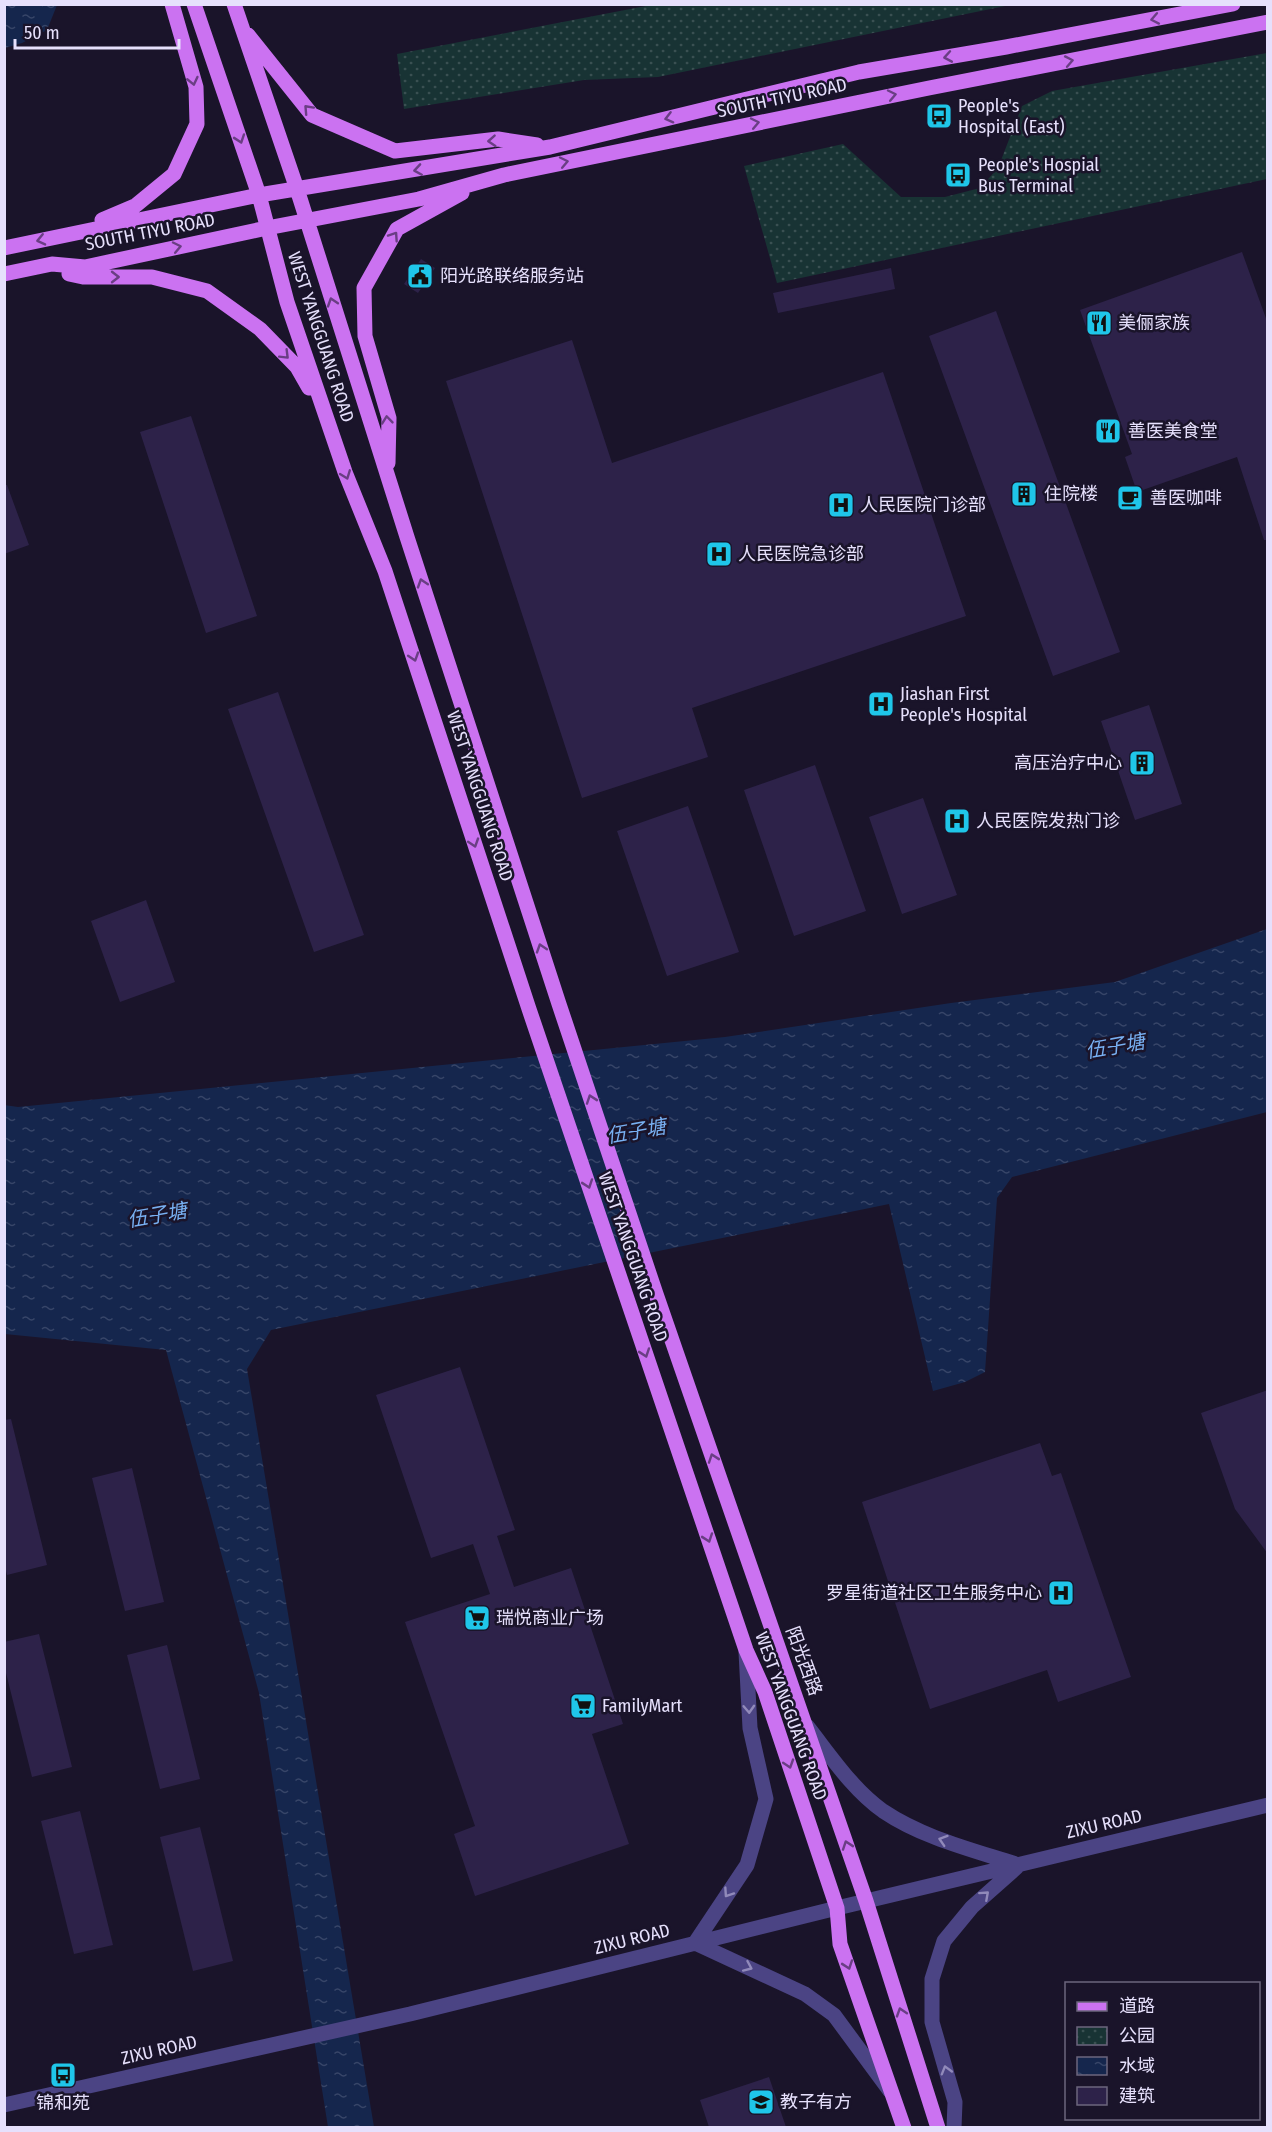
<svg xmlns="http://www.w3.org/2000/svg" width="1272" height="2132" font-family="'Fira Sans Condensed','Noto Sans SC',sans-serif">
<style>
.park{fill:url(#park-dots)}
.water{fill:url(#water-ripples)}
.building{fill:#2d2249}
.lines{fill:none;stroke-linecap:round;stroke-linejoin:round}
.minor{stroke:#4b4484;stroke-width:15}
.major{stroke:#cb72f1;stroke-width:15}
.oneway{stroke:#6a3e84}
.oneway2{stroke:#918aba}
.labels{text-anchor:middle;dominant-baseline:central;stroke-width:5;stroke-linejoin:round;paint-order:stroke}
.street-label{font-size:18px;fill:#e6e0fc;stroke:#1a142a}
.poi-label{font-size:18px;fill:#e6e0fc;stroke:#1a142a;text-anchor:start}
.water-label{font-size:20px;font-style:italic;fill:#78b0f2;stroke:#1a142a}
</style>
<defs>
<pattern id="park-dots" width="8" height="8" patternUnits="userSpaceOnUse" patternTransform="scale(1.5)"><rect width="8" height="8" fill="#183334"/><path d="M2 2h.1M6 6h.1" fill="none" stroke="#3a5052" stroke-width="1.8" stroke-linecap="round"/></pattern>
<pattern id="water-ripples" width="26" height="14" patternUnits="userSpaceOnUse" patternTransform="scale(1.5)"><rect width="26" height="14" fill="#15264d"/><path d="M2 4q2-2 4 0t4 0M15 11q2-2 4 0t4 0" fill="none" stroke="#374568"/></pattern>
</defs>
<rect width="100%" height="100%" fill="#1a142a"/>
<path class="park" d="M651,5v-1l359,1 -352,72 -74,3 -180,29 -7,-55z
M1267,53v126l-490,104 -33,-117 99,-22 58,53h44l35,-9 18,-20 24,-62 30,-15z"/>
<path class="water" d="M9,5v-1l48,1 -10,25 -25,13 -17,5v-41z
M1267,929v183l-255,65 -15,21 -12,174 -20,10 -32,9 -44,-187 -618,126 -24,39 127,758h-46l-69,-434 -93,-343 -161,-16 -1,-229 14,2 707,-70 226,-34 164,-21z"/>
<path class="building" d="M1242,252l26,72v216h-4l-27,-83 -100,35 -12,-35 7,-3 -52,-144z
M421,259l14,9 -17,25 -14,-9z
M891,268l4,21 -117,24 -5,-20z
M996,311l124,341 -67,24 -124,-340z
M572,340l40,123 271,-91 83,244 -274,92 16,49 -126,41 -136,-417z
M191,416l66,200 -51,17 -66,-201z
M4,485h3l22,60 -25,9z
M278,692l86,243 -50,17 -86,-243z
M1149,705l33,99 -47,16 -34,-99z
M815,765l51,146 -72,25 -50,-146z
M923,798l34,97 -55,19 -33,-97z
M688,806l51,146 -72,24 -50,-145z
M146,900l29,82 -55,20 -29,-81z
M460,1367l55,163 -18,6 17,51 57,-19 52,156 -31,10 37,110 -154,52 -21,-62 21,-8 -70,-204 85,-28 -17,-50 -42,14 -55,-163z
M1268,1390v164l-33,-45 -34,-96z
M11,1419l36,146 -40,10 -3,-12v-143z
M1040,1443l12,33 9,-3 70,204 -73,25 -11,-32 -117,39 -68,-207z
M132,1468l32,134 -39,9 -33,-133z
M39,1634l33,133 -40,10 -28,-112v-23z
M167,1645l33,134 -40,10 -33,-134z
M80,1811l33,134 -39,9 -33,-133z
M200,1827l33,134 -40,10 -33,-134z
M769,2077l17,50h-77l-9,-27z"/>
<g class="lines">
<path class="minor" d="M807,1726c23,29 45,63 76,85 40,27 90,39 136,54
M695,1943l52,-78 19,-66 -16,-71 -4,-76
M695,1943l110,51 29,21 56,76
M4,2105l406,-91 427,-106 431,-103
M954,2128l1,-26 -23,-80v-43l12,-38 28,-34 45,-40"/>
<path class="major" d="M194,4l65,191 28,107 58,170 40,99 144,438 217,641 19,42 72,216 3,36 64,184
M234,4l63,185 110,348 152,467 97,290 210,607 72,227
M248,35l64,80 83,36 103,-12 39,6
M102,220l33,-14 39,-32 23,-50 -1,-37 -24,-83
M4,248l255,-53 291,-48 309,-75 147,-25 227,-43
M4,274l48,-10 33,3 182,-39 152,-29 85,-24 425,-87 339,-66
M69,274l14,3h69l55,14 53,38 37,38 12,21
M388,463l1,-45 -24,-82 -1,-48 33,-59 65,-36"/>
</g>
<defs><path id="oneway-chevron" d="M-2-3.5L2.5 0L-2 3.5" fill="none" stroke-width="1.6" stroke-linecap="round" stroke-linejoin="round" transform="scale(1.5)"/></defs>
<g class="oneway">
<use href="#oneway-chevron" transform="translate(1155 19) rotate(169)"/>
<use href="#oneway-chevron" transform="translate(948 57) rotate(170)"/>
<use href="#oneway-chevron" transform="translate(1069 61) rotate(-11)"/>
<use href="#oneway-chevron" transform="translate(193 81) rotate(77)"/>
<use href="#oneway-chevron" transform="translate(892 95) rotate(-12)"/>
<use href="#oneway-chevron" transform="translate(308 109) rotate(-133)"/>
<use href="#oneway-chevron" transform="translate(669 118) rotate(166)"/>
<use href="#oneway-chevron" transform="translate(755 123) rotate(-12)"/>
<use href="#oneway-chevron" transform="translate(240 139) rotate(71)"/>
<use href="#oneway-chevron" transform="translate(492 141) rotate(176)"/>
<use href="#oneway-chevron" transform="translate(564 162) rotate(-12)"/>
<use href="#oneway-chevron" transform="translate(418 170) rotate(171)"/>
<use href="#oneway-chevron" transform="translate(394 236) rotate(-56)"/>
<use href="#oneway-chevron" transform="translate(41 240) rotate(167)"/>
<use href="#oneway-chevron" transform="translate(177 247) rotate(-12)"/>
<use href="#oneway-chevron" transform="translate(115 277)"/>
<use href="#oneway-chevron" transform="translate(332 302) rotate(-108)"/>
<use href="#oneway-chevron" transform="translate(285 355) rotate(45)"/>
<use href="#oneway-chevron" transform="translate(387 420) rotate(-96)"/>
<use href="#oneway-chevron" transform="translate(346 475) rotate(69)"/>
<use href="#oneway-chevron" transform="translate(422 583) rotate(-108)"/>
<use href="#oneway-chevron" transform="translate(414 657) rotate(72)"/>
<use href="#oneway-chevron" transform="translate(474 843) rotate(72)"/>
<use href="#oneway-chevron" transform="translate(541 948) rotate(-108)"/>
<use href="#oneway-chevron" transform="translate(591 1099) rotate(-109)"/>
<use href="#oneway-chevron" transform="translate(588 1184) rotate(71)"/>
<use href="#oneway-chevron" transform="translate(645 1353) rotate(71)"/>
<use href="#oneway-chevron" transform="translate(713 1458) rotate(-109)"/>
<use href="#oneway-chevron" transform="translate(708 1538) rotate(71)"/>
<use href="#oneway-chevron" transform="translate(789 1764) rotate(72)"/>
<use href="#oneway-chevron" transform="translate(847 1845) rotate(-109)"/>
<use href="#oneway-chevron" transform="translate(848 1965) rotate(71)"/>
<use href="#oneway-chevron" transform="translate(901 2012) rotate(-108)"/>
</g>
<g class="oneway2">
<use href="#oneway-chevron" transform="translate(749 1709) rotate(87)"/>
<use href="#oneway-chevron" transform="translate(943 1840) rotate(-162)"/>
<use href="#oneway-chevron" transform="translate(728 1893) rotate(124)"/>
<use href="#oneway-chevron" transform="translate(985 1895) rotate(-42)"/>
<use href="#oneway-chevron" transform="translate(748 1967) rotate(24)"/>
<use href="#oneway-chevron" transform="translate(946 2070) rotate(-106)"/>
</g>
<defs>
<symbol id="bus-square" viewBox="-11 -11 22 22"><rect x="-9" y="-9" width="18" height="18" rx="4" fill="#1fc6e9" stroke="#1a142a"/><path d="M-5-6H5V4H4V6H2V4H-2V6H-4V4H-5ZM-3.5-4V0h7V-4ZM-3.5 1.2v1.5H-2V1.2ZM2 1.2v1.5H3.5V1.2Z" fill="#111"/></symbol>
<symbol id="civic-square" viewBox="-11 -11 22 22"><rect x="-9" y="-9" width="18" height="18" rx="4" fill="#1fc6e9" stroke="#1a142a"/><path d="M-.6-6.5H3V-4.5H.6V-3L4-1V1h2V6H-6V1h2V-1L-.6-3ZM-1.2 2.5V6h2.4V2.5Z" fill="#111"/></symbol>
<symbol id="restaurant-square" viewBox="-11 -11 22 22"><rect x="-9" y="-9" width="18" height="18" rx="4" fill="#1fc6e9" stroke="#1a142a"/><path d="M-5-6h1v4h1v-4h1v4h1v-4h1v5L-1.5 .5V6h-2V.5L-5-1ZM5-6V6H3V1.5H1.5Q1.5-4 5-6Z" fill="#111"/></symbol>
<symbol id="building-square" viewBox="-11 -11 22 22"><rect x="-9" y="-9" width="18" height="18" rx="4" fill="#1fc6e9" stroke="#1a142a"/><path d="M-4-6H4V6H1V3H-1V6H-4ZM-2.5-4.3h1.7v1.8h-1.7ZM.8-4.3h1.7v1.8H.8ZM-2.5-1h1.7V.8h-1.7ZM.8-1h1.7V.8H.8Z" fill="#111"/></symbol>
<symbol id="cafe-square" viewBox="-11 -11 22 22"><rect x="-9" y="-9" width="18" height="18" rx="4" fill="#1fc6e9" stroke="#1a142a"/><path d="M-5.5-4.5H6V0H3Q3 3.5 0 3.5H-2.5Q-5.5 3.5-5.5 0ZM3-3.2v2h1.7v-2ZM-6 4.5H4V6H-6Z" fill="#111"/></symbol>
<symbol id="hospital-square" viewBox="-11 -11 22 22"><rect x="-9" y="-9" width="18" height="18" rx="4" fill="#1fc6e9" stroke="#1a142a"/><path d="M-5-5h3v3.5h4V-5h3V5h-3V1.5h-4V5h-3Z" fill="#111"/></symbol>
<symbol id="supermarket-square" viewBox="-11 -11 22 22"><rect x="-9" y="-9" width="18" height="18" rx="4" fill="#1fc6e9" stroke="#1a142a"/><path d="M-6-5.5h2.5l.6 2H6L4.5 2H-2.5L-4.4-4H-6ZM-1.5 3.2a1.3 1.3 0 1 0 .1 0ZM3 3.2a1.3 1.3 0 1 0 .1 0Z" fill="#111"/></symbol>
<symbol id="school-square" viewBox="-11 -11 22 22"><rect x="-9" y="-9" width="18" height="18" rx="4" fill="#1fc6e9" stroke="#1a142a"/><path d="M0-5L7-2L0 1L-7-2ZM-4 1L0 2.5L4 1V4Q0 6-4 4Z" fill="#111"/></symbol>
</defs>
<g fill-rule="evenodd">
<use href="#bus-square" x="924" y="101" width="30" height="30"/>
<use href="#bus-square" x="943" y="160" width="30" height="30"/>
<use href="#civic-square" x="405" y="261" width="30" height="30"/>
<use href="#restaurant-square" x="1084" y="308" width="30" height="30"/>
<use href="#restaurant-square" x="1093" y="416" width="30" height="30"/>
<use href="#building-square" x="1009" y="479" width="30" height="30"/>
<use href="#cafe-square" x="1115" y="483" width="30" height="30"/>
<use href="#hospital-square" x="826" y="490" width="30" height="30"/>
<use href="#hospital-square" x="704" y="539" width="30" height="30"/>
<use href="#hospital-square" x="866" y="689" width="30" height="30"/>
<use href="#building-square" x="1127" y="748" width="30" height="30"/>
<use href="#hospital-square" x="942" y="806" width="30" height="30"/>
<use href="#hospital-square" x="1046" y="1578" width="30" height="30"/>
<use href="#supermarket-square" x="462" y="1603" width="30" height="30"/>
<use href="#supermarket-square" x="568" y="1691" width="30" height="30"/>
<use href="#bus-square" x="48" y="2060" width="30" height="30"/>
<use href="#school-square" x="746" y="2087" width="30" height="30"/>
</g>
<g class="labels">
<g class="street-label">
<text transform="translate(782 98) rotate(-12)">SOUTH TIYU ROAD</text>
<text transform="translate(150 232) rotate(-11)">SOUTH TIYU ROAD</text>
<text transform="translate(321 337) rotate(72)">WEST YANGGUANG ROAD</text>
<text transform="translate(480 796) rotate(72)">WEST YANGGUANG ROAD</text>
<text transform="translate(633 1257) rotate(71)">WEST YANGGUANG ROAD</text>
<text transform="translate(804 1661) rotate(70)">阳光西路</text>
<text transform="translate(791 1716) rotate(70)">WEST YANGGUANG ROAD</text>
<text transform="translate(1104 1824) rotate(-13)">ZIXU ROAD</text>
<text transform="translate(632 1939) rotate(-14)">ZIXU ROAD</text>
<text transform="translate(159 2050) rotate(-13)">ZIXU ROAD</text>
</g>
<g class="poi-label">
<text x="958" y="106">People's<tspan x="958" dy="21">Hospital (East)</tspan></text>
<text x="978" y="165">People's Hospial<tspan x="978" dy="21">Bus Terminal</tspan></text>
<text x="440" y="276">阳光路联络服务站</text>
<text x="1118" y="323">美俪家族</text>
<text x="1128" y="431">善医美食堂</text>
<text x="1044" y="494">住院楼</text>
<text x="1150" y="498">善医咖啡</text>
<text x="860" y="505">人民医院门诊部</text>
<text x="738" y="554">人民医院急诊部</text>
<text x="900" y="694">Jiashan First<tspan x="900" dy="21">People's Hospital</tspan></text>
<text x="1122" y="763" text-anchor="end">高压治疗中心</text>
<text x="976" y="821">人民医院发热门诊</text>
<text x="1042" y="1593" text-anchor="end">罗星街道社区卫生服务中心</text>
<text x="496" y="1618">瑞悦商业广场</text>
<text x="602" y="1706">FamilyMart</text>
<text x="780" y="2102">教子有方</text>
<text x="63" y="2103" text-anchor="middle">锦和苑</text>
</g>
<g class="water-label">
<text transform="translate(1115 1046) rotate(-10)">伍子塘</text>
<text transform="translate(636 1131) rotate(-10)">伍子塘</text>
<text transform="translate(157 1215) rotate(-10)">伍子塘</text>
</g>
</g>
<rect width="1272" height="2132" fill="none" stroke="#e6e0fc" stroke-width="12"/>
<rect x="1065" y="1982" width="195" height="138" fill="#1a142a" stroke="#6c667e" stroke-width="1.5"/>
<rect x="1077" y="2002" width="30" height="9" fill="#cb72f1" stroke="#6c667e" stroke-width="1.5"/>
<text x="1119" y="2012" font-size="18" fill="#e6e0fc">道路</text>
<rect x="1077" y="2027" width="30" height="18" fill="url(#park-dots)" stroke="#6c667e" stroke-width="1.5"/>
<text x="1119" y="2042" font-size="18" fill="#e6e0fc">公园</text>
<rect x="1077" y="2057" width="30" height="18" fill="url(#water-ripples)" stroke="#6c667e" stroke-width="1.5"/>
<text x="1119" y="2072" font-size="18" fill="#e6e0fc">水域</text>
<rect x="1077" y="2087" width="30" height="18" fill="#2d2249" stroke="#6c667e" stroke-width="1.5"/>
<text x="1119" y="2102" font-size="18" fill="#e6e0fc">建筑</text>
<path d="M15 39v9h164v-9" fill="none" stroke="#e6e0fc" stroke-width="3"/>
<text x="24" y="39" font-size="18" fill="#e6e0fc" stroke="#1a142a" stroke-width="4.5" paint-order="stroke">50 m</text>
</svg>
